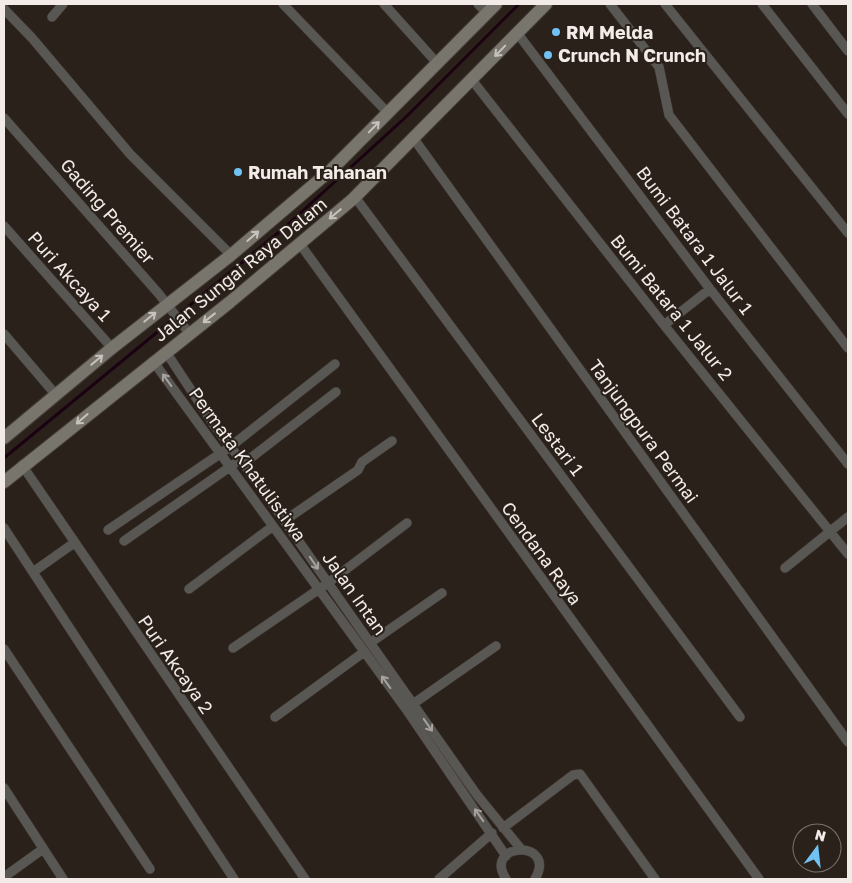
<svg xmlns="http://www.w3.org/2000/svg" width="852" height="883" font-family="'Golos Text',sans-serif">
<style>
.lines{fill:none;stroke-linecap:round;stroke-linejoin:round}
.stream{stroke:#1b0213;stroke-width:3}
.street-casing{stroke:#463d38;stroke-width:10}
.secondary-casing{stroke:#463d38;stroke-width:14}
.street{stroke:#595753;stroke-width:9}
.secondary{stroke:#78756d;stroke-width:12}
.oneway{stroke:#c7c2bd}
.oneway2{stroke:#a6a19e}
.poi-dot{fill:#70c2f4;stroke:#2a211b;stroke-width:2}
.labels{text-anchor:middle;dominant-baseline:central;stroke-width:4;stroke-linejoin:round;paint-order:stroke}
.poi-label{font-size:18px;font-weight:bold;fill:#f2ebe8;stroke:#2a211b;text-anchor:start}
.street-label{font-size:18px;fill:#f2ebe8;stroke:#2a211b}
</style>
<rect width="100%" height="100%" fill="#2a211b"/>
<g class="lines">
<path class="stream" d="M4,458l280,-230 123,-112 112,-112"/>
<defs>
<path id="street" d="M283,4l105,109
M384,4l53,59
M478,4l9,9
M610,4l49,63 10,48 179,233
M665,4l183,229
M762,4l86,110
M812,4l36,47
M4,9l28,29 98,116 101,101
M52,17l11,-13
M518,34l192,255 138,175
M472,80l192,245 184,229
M4,118l155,176 30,39
M414,139l434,603
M355,197l385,520
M4,226l108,122
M300,244l459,635
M664,325l46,-36
M4,334l52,61
M166,352l48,73 41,54 222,316 44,54
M153,361l253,348 100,147
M243,464l93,-72
M22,465l283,414
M284,521l74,-51 4,-8 30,-21
M4,528l230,351
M108,530l122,-83 105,-83
M124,541l110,-77
M785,568l63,-51
M33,572l41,-29
M189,589l84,-63
M370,643l72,-50
M233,648l95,-65 79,-60
M4,649l146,220
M410,706l86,-60
M275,717l89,-65
M4,788l59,91
M503,828l70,-53 7,-1 75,105
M4,877l39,-28
M439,879l53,-46
M506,879c-24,-37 52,-40 29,0"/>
<path id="secondary" d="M4,438l108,-90 119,-93 101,-86 164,-165
M4,482l226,-180 123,-103 193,-195"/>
</defs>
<use href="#street" class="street-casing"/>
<use href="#secondary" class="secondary-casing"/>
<use href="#street" class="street"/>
<use href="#secondary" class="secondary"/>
</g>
<defs><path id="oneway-shaft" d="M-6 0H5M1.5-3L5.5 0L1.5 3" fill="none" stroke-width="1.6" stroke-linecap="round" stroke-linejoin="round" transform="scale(1.25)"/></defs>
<g class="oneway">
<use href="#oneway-shaft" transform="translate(500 51) rotate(134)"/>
<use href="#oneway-shaft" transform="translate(374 127) rotate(-46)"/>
<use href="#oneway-shaft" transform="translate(335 214) rotate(140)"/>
<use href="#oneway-shaft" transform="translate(253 236) rotate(-41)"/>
<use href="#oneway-shaft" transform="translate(150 317) rotate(-39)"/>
<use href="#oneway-shaft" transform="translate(209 318) rotate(142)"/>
<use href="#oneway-shaft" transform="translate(97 360) rotate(-40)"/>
<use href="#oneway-shaft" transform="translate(82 419) rotate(139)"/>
</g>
<g class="oneway2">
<use href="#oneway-shaft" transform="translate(167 380) rotate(-126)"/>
<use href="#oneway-shaft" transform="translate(314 563) rotate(56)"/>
<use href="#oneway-shaft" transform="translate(386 682) rotate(-126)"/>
<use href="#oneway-shaft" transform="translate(428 725) rotate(55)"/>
<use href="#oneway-shaft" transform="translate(479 815) rotate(-125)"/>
</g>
<g class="poi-dot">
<circle cx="556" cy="32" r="5"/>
<circle cx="548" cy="55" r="5"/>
<circle cx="238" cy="172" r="5"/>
</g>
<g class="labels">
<g class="poi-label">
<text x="566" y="32">RM Melda</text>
<text x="558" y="55">Crunch N Crunch</text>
<text x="248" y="172">Rumah Tahanan</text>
</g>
<g class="street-label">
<text transform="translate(108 211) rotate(49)">Gading Premier</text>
<text transform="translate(695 240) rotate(53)">Bumi Batara 1 Jalur 1</text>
<text transform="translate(240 269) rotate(-39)">Jalan Sungai Raya Dalam</text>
<text transform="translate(70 276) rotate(48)">Puri Akcaya 1</text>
<text transform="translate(672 307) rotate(51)">Bumi Batara 1 Jalur 2</text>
<text transform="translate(644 431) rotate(54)">Tanjungpura Permai</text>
<text transform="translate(558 444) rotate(53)">Lestari 1</text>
<text transform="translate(248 464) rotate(54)">Permata Khatulistiwa</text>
<text transform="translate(542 553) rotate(54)">Cendana Raya</text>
<text transform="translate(355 593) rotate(55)">Jalan Intan</text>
<text transform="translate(176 664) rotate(55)">Puri Akcaya 2</text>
</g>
</g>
<rect width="852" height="883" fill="none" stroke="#f2ebe8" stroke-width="10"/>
<g transform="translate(817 848) rotate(15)"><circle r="24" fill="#2a211b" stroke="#7a726d"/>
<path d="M0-4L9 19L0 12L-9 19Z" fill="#70c2f4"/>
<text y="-8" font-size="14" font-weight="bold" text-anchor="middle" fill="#f2ebe8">N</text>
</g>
</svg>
